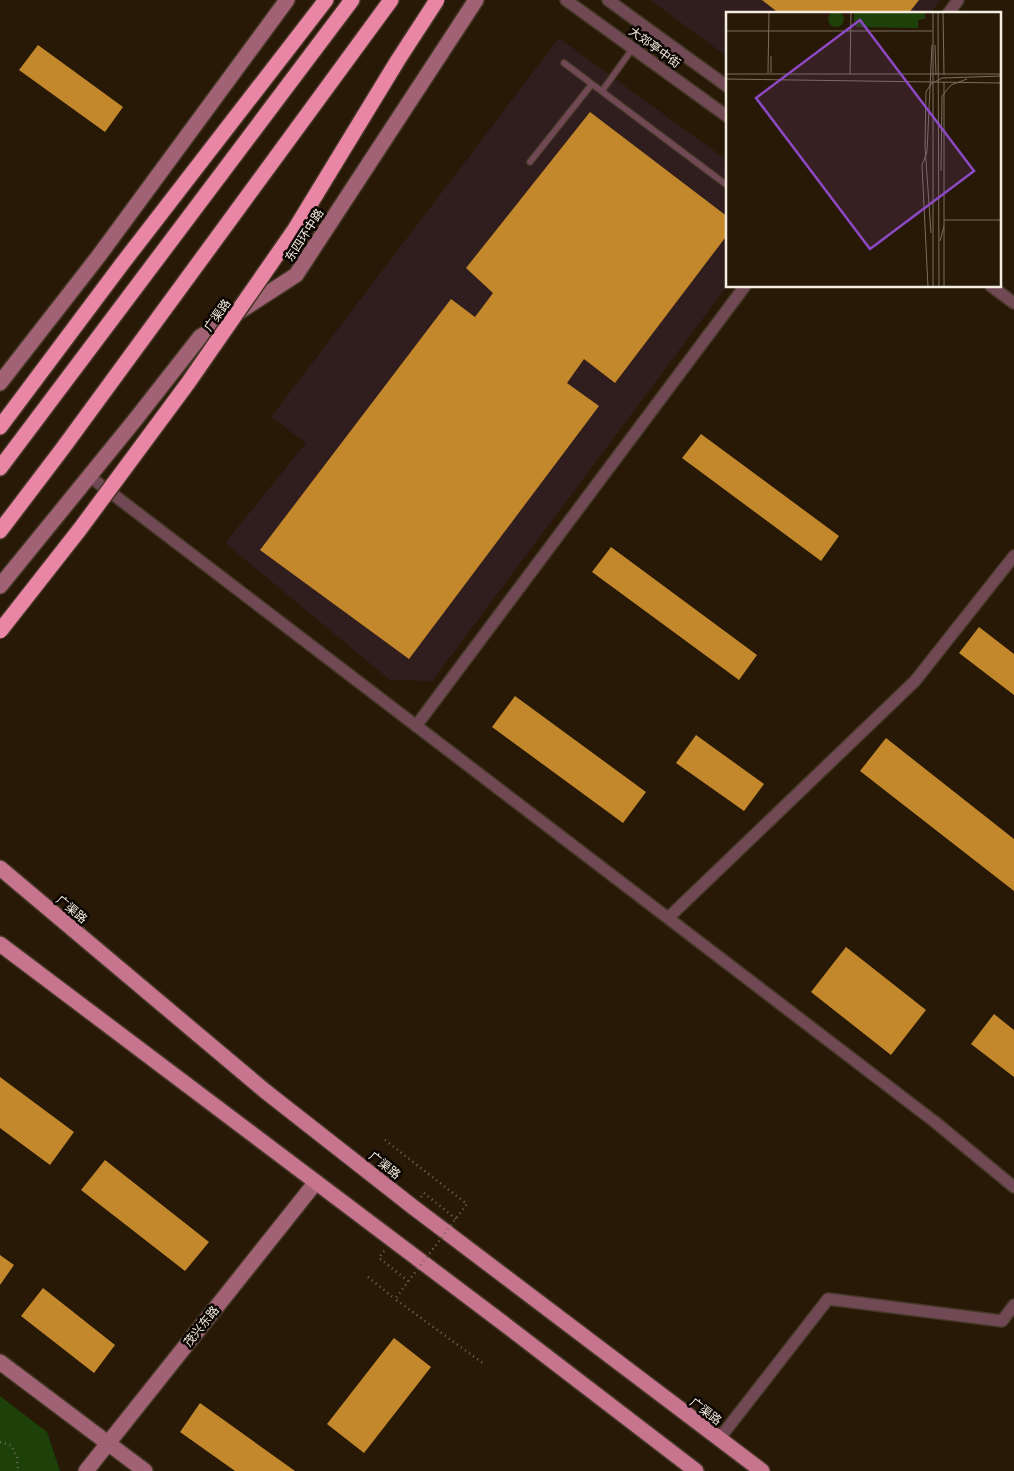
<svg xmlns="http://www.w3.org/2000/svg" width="1014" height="1471" font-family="'IBM Plex Sans','Noto Sans SC',sans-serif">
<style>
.commercial{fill:#301d1d}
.green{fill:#1d4108}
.building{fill:#c3882c}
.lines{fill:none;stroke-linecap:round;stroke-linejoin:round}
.lane-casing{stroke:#443725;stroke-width:8}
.street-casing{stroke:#443725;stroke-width:14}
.secondary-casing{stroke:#443725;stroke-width:18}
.primary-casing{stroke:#443725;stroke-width:18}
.highway-casing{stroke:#443725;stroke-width:18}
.path{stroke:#756959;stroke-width:2.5;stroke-dasharray:1 4;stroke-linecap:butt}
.lane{stroke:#714955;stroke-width:5.5}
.street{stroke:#714955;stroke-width:11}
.secondary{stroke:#a16275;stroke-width:15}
.primary{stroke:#c7748e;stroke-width:15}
.highway{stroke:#e985a5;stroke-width:15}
.highway-bridge-casing{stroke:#443725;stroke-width:18;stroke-linecap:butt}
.path-bridge{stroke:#756959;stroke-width:2.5;stroke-dasharray:1 4;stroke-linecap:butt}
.highway-bridge{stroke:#e985a5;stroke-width:15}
.labels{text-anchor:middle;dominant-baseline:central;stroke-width:5;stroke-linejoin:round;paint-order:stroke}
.street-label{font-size:12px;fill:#f6ede1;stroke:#0b0602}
.inset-road{fill:none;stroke:#7a6e5e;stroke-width:1}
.view{fill:#8d49c4;fill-opacity:0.15;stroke:#8d49c4;stroke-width:2.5}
.inset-edge{fill:none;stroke:#f6ede1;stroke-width:2.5}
</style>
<rect width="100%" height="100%" fill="#271906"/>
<path class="commercial" d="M650,0h290l-10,14h-202v43z
M559,38l169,123v124l-296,396 -42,-1 -165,-137 81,-100 -35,-26z"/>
<path class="green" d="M0,1396l47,36 13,39h-60z"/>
<path class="building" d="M762,0h157l-11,14h-128z
M38,45l85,62 -18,25 -86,-62z
M590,112l138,105v17l-113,149 -31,-24 -17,24 32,23 -190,253 -149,-109 191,-251 24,18 18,-24 -27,-25z
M701,434l138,102 -18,25 -139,-103z
M611,547l146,108 -18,25 -147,-108z
M979,627l35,27v41l-55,-42z
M515,696l131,96 -23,31 -131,-96z
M696,735l68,49 -20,27 -68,-48z
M886,738l128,101v52l-154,-120z
M846,947l80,63 -35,45 -80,-63z
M994,1014l20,16v47l-43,-33z
M0,1077l74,55 -24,33 -50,-37z
M105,1160l104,82 -24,29 -104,-81z
M0,1255l14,10 -14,20z
M43,1288l72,57 -21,28 -73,-57z
M394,1338l37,29 -67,86 -37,-29z
M200,1403l95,68h-60l-55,-39z"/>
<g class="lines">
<defs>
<path id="lane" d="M564,63l164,123
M602,91l31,-43
M530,162l62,-78"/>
<path id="street" d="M566,0l162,117
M608,0l120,87
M948,14l10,-14
M991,286l23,17
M89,476l846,646 79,65
M416,726l329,-440
M668,918l247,-237 99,-125
M719,1439l109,-140 174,22 12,-16"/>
<path id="secondary" d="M0,383l98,-126 189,-257
M0,586l135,-166 65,-83 96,-62 180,-275
M0,1362l145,109
M86,1471l230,-289"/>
<path id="primary" d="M0,868l265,223 148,116 349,264
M0,944l503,379 193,148"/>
<path id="highway" d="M0,427l122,-163 204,-264
M0,468l352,-468
M0,531l63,-83 328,-448"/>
</defs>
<use href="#lane" class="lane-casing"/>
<use href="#street" class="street-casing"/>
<use href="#secondary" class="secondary-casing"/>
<use href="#primary" class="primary-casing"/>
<use href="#highway" class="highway-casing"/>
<path class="path" d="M421,1197l3,-4 32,26
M384,1251l-5,7 29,23
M368,1277l27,22
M0,1442l11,3 6,12 1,14"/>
<use href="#lane" class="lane"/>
<use href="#street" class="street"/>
<use href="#secondary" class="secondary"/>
<use href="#primary" class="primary"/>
<use href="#highway" class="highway"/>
<defs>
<path id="highway-bridge" d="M0,631l80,-102 108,-146 107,-154 103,-169 39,-60"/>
</defs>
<use href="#highway-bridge" class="highway-bridge-casing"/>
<path class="path-bridge" d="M385,1140l82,64 -72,95 89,65"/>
<use href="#highway-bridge" class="highway-bridge"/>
</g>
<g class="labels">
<g class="street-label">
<text transform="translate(655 47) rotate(36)">大郊亭中街</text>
<text transform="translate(304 235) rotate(-57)">东四环中路</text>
<text transform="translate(217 315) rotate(-55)">广渠路</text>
<text transform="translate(72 909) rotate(40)">广渠路</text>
<text transform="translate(385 1165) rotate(38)">广渠路</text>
<text transform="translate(201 1326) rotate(-51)">茂兴东路</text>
<text transform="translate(706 1411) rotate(37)">广渠路</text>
</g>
</g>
<g transform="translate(726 12)">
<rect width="275" height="275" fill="#271906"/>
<path d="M102 7a8 8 0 1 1 16 0a8 8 0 1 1-16 0ZM128,0h71v7l-7,1v8l-60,-1 -4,-3z" fill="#1d4108"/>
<path class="inset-road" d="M207,0v275M212,0l1,275M217,0l1,63M0,19h206M209,33l1,30M45,44v17M42,61l1,-61M0,62h275M124,62l1,-62M0,67l275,4M215,159l1,-75 9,-11 16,-6M218,208h57M205,221l-6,-87 1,-54 5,-8 11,-6 59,-2M214,229l4,-15M202,275l-6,-122 5,-13 5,-107M218,275v-205"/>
<path class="view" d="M134,8l114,151 -104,78 -114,-151z"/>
<rect width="275" height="275" class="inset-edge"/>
</g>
</svg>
